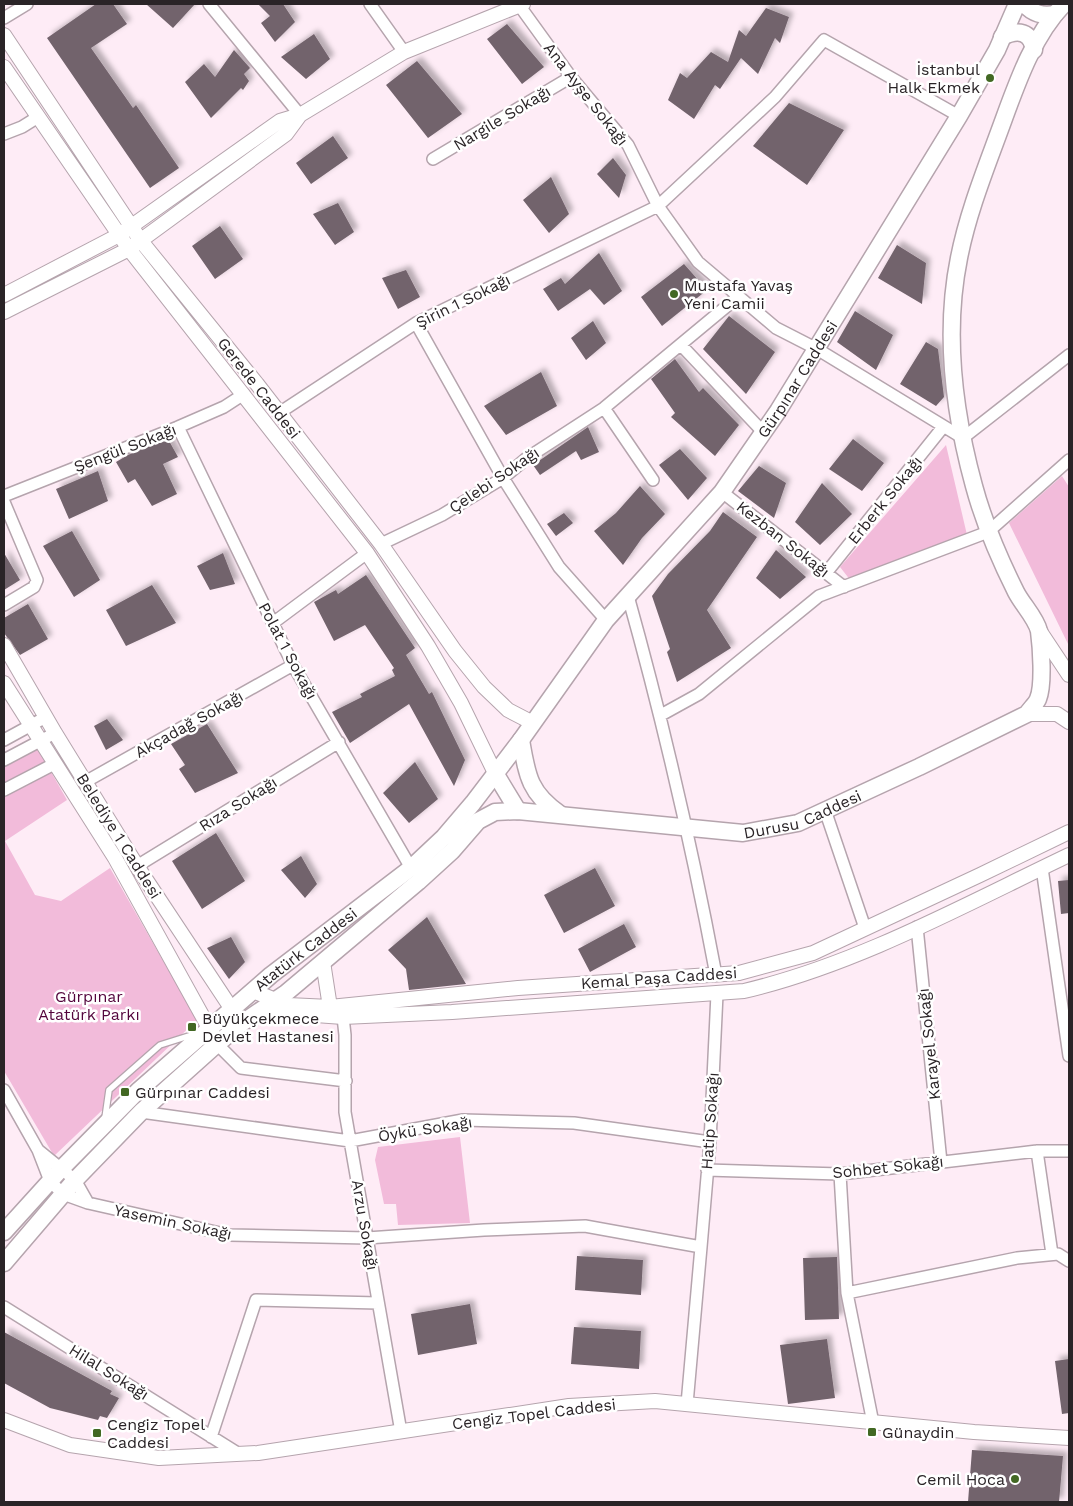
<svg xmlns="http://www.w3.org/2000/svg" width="1073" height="1506" font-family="'Work Sans',sans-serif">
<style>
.green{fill:#f2bbda}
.building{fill:#72636c;filter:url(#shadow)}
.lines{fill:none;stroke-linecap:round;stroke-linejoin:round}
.service-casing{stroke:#b5a4ad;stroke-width:8}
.minor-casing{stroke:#b5a4ad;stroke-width:14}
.tertiary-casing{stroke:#b5a4ad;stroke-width:16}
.secondary-casing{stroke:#b5a4ad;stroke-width:19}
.service{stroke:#fff;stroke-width:5.5}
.minor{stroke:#fff;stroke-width:11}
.tertiary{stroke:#fff;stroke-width:14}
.secondary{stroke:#fff;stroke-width:16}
.poi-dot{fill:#426823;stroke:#fff;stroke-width:2}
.labels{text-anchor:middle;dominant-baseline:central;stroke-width:5;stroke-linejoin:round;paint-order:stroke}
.poi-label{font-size:16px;fill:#2a2427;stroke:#fff;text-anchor:start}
.street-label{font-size:16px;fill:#2a2427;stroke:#fff}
.park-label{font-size:16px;fill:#53053c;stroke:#fff}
</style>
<defs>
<filter id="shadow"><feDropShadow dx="4.5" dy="-4.5" stdDeviation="2.5" flood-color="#0004"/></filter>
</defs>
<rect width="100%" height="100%" fill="#feecf6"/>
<path class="green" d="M946,445l21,90 -116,46 -11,-14z
M1062,476l7,11v159l-60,-123z
M38,749l29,51 -62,41 30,54 26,6 49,-33 87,152 -143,136 -50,-85v-304z
M460,1137l10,86 -72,2 -2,-21h-12l-9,-44 3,-13z"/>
<path class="building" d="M96,4h17l14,20 -36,24 42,60 3,-3 43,63 -29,20 -103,-150z
M146,4h49l-22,24z
M258,4h25l12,18 -20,20 -14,-19 9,-7z
M766,8l23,9 -9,26 -5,-5 -17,36 -17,-16 -21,31 -5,-4 -21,34 -26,-19 12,-27 7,5 24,-26 17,10 11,-32 7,6z
M507,24l37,43 -22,17 -35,-45z
M314,34l16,25 -24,20 -25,-22z
M234,50l16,18 -6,6 5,7 -6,9 -2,-2 -30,30 -26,-36 19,-18 11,13z
M417,61l45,53 -34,24 -42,-53z
M789,103l55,27 -37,55 -54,-39z
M333,136l15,22 -37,26 -15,-21z
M613,158l13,17 -7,23 -22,-24z
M551,177l18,37 -20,19 -26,-33z
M338,203l16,29 -19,13 -22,-31z
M220,226l23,33 -28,20 -23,-33z
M897,245l29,18 -4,41 -44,-26z
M599,253l23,38 -18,14 -14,-16 -32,22 -15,-22 18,-11 4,6z
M684,264l23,26 -45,36 -21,-29z
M406,270l14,27 -22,12 -16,-31z
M855,311l38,24 -17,35 -39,-28z
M729,316l46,36 -29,42 -43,-45z
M593,321l13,22 -20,17 -15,-22z
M926,342l12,7 6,48 -8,9 -36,-22z
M675,359l24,33 4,-4 36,37 -24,31 -44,-39 4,-4 -24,-34z
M541,372l16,34 -51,29 -22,-29z
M588,427l11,25 -18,8 -5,-9 -36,24 -7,-10z
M168,439l10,18 -15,7 14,30 -25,12 -17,-27 -7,4 -12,-21 12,-7z
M853,439l31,24 -22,28 -33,-22z
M680,449l27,29 -19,22 -29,-35z
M759,466l27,17 -12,35 -36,-27z
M98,471l10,30 -39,18 -13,-30z
M822,483l30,31 -32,31 -25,-23z
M640,486l25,28 -23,24 -19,27 -29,-34 22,-18z
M723,512l34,25 -50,73 24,38 -54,34 -10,-30 3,-3 -18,-53 16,-22 42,-43z
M564,513l9,10 -17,13 -9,-12z
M72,531l28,49 -26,17 -31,-51z
M776,550l30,27 -26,22 -24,-21z
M4,553l16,27 -16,10z
M223,553l12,31 -25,6 -13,-24z
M366,575l49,73 -9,7 23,39 3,-2 33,68 -11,26 -45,-82 -59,39 -18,-31 30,-15 -2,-3 35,-18 -3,-6 2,-2 -29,-43 -31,16 -20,-39 22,-12 2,4z
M152,585l24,38 -50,23 -20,-36z
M28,604l20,35 -28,16 -16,-22v-15z
M107,719l16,21 -17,10 -12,-24z
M207,724l31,49 -43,20 -16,-24 6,-4 -14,-21z
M415,762l23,37 -29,24 -26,-30z
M216,833l29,48 -43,28 -30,-48z
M301,856l16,28 -12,14 -24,-28z
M595,868l20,38 -51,27 -20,-38z
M1069,880v33l-8,1 -3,-33z
M427,917l39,67 -57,6 -3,-21 -18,-19z
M624,924l12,23 -46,25 -12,-23z
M231,937l14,25 -16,17 -22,-31z
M577,1256l66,4 -2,35 -66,-5z
M837,1257l2,62 -34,1 -2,-62z
M470,1304l7,40 -59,11 -7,-41z
M574,1327l67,4 -2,38 -68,-5z
M4,1332l108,59 -2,3 9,4 -12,20 -7,-2 -2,4 -48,-12 -46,-25z
M827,1339l8,59 -47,6 -8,-59z
M1069,1359v54l-7,1 -7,-53z
M972,1450l91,6 -4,46h-91z"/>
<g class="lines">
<defs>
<path id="service" d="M105,1118l4,-28 51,-45 35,-11"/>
<path id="minor" d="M209,4l91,111
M370,4l34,48
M519,5l52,72 57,68 30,61 40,56 78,66 41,21 146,89 106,-83
M4,18l23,-14
M4,134l18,-7 16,-10
M433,159l138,-82
M416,323l87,155 56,89 47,53
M681,345l82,87
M604,408l49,72
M279,413l137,-90 242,-117 117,-109 49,-57 135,76
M178,427l115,238 118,203
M722,492l122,95
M4,496l174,-69 46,-20 20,-13
M4,502l33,78 -3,7 -30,18
M381,544l61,-29 61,-37 24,-20 77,-50 135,-112
M826,573l117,-146
M628,596c35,125 64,251 88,379
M273,623l94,-70
M661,715l38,-21 120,-98 169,-64 81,-72
M4,740l42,-23
M4,760l51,-27
M85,782l208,-117
M4,790l50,-26
M825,810l40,118
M137,866l202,-124
M1042,868l27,188
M917,927l24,235
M343,1017l2,18v77l56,320
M217,1044l24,24 105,13
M4,1090l34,60 12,31 13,13 25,9 141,32 138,3 117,-8 101,-4 116,21 -14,157
M141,1112l209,29 113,-21 111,3 136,19
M38,1150l37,30 13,23
M1037,1151l15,103
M707,1170l133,4 197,-23h32
M840,1174l7,119 26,130
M701,1247l9,-105 7,-148
M847,1293l170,-35 41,-4 11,7
M4,1307l235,147
M211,1437l45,-137 122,3"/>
<path id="tertiary" d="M4,35l137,206 116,143 124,160 74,107 29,36 24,23 25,13
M4,67l125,182 238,304 61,93 33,57 34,70
M4,295l115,-60 161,-114 20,-6 104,-63 119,-48
M4,312l125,-63 157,-115 14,-19
M1039,630l30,45
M4,645l51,88 82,133 100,151
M4,683l111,175 99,179
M1027,714h30l12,8
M323,962l7,45 6,5
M253,991l35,14 42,2 188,-19 221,-15 74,-20 167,-78 89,-43
M257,1014l31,-1 55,4 109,-5 292,-21c114,-27 220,-86 325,-136
M4,1420l66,25 89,13 99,-5 311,-47 86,-5 319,31 95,6"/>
<g id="secondary">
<path d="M1024,4c9,10 18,12 31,10"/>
<path d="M1002,37c16,-8 29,-6 32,13"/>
<path d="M521,740c6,35 8,53 39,74"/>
<path d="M495,773l23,38"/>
<path id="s1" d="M4,1232l58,-64 76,-77 133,-116 140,-107 33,-31 29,-34 48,-63 85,-120 116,-128 56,-81 181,-295 38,-66 20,-46"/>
<path id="s2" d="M4,1263l71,-83 66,-68 76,-68 25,-21 44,-30 132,-111 34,-31 26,-30 17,-9 23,-1 225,22 55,-10 121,-56 108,-53c3,-5 9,-10 11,-15 6,-14 3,-53 1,-68 -3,-13 -17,-27 -23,-39 -17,-34 -32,-69 -42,-106 -20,-73 -30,-154 -15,-228 9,-46 27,-90 43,-134 15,-41 31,-88 62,-120"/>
</g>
</defs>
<use href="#service" class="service-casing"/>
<use href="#minor" class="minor-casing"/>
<use href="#tertiary" class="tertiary-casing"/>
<use href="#secondary" class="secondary-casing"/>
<use href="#service" class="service"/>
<use href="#minor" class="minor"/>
<use href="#tertiary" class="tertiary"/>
<use href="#secondary" class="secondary"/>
</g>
<g class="poi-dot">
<circle cx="990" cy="78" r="5"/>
<circle cx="674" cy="294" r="5"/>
<rect x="187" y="1022" width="10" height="10" rx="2.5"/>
<rect x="120" y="1087" width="10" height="10" rx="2.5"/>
<rect x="867" y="1427" width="10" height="10" rx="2.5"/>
<rect x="92" y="1428" width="10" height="10" rx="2.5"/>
<circle cx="1015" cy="1479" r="5"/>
</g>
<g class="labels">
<g class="poi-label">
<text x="980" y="69" text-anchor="end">İstanbul<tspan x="980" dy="18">Halk Ekmek</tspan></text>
<text x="684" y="285">Mustafa Yavaş<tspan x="684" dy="18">Yeni Camii</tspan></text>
<text x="202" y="1018">Büyükçekmece<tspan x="202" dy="18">Devlet Hastanesi</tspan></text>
<text x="135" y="1092">Gürpınar Caddesi</text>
<text x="107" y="1424">Cengiz Topel<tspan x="107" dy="18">Caddesi</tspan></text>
<text x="882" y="1432">Günaydin</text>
<text x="1005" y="1479" text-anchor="end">Cemil Hoca</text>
</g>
<g class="street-label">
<text transform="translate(586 94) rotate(52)">Ana Ayşe Sokağı</text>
<text transform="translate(502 118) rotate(-31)">Nargile Sokağı</text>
<text transform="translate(463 301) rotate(-26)">Şirin 1 Sokağı</text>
<text stroke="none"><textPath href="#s1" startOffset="1172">Gürpınar Caddesi</textPath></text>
<text transform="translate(259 388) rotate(52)">Gerede Caddesi</text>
<text transform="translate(125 448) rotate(-21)">Şengül Sokağı</text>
<text transform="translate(494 480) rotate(-34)">Çelebi Sokağı</text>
<text transform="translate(885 500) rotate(-51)">Erberk Sokağı</text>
<text transform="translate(783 539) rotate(38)">Kezban Sokağı</text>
<text transform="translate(288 651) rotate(62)">Polat 1 Sokağı</text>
<text transform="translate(189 724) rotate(-29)">Akçadağ Sokağı</text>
<text transform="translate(238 804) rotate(-32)">Rıza Sokağı</text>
<text stroke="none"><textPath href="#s2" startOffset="981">Durusu Caddesi</textPath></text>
<text transform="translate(119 836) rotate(58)">Belediye 1 Caddesi</text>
<text stroke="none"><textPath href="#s1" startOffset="414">Atatürk Caddesi</textPath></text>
<text transform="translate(659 978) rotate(-4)">Kemal Paşa Caddesi</text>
<text transform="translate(929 1044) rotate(-96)">Karayel Sokağı</text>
<text transform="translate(710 1121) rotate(-86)">Hatip Sokağı</text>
<text transform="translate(425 1129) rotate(-9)">Öykü Sokağı</text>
<text transform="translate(888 1167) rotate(-6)">Sohbet Sokağı</text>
<text transform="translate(173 1222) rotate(12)">Yasemin Sokağı</text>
<text transform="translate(365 1225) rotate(80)">Arzu Sokağı</text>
<text transform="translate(109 1372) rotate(32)">Hilal Sokağı</text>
<text transform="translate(534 1414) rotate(-7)">Cengiz Topel Caddesi</text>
</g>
<g class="park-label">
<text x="89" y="996">Gürpınar<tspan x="89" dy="18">Atatürk Parkı</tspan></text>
</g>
</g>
<rect width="1073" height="1506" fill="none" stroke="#2a2427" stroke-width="10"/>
</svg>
